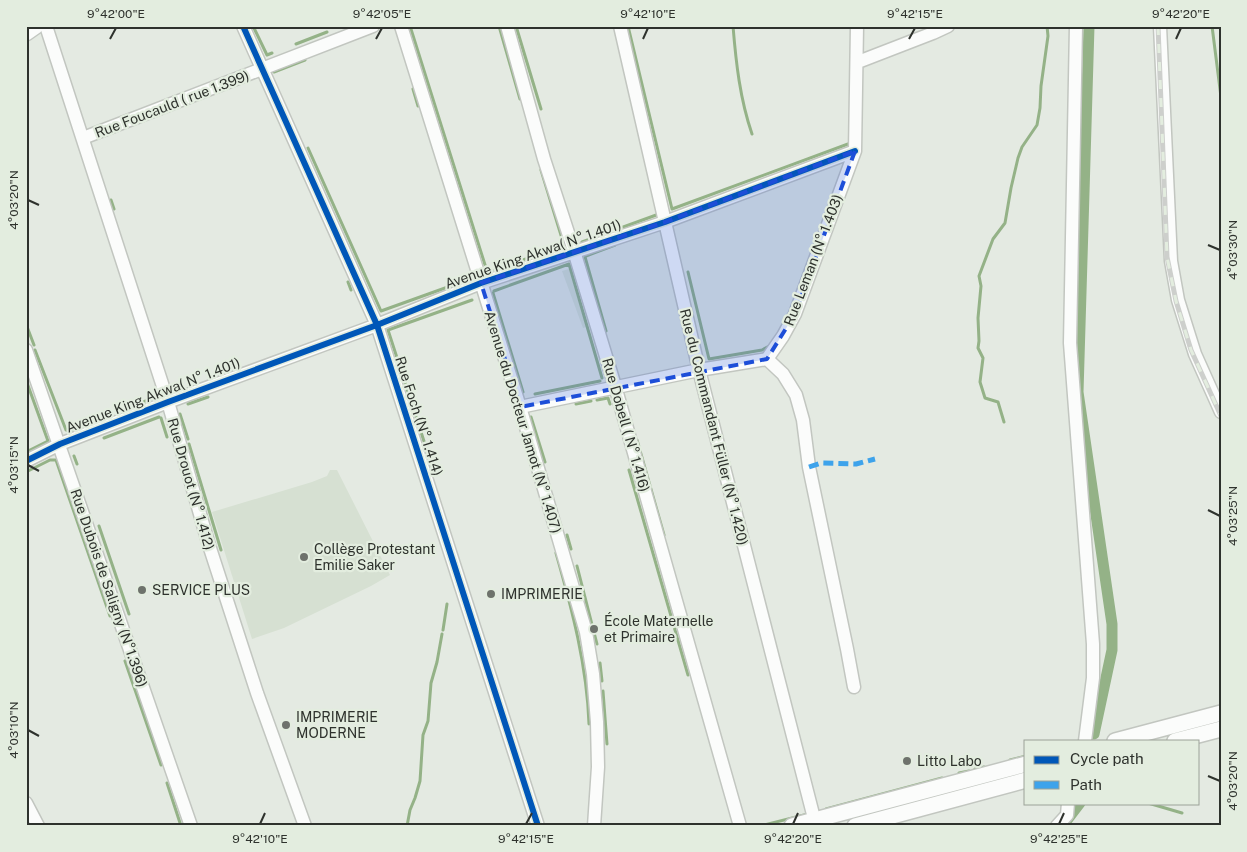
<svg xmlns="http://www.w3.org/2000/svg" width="1247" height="852" font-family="'Public Sans',sans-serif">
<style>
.built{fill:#d6e0d2}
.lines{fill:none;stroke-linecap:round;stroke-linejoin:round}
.stream{stroke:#94b287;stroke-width:3}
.canal{stroke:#94b287;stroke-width:11}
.minor-casing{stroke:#c2c6c0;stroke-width:15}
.major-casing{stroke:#c2c6c0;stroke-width:18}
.minor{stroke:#fbfcfb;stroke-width:12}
.major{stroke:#fbfcfb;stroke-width:15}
.rail-casing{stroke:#cdcfcc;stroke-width:5}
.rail{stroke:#e3eddf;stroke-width:3;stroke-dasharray:9;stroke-linecap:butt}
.quiet{stroke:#3ea3eb;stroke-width:5;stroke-dasharray:10 5;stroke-linecap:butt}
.cycleway-casing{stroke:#e3eddf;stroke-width:9}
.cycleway{stroke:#0057b8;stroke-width:6}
.marked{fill:#1d4ed8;fill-opacity:0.2;stroke:#1d4ed8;stroke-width:4;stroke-dasharray:10 6;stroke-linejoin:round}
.ticks{fill:none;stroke:#2e322d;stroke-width:2}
.poi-dot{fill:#6e726c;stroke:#e3eddf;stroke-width:2}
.labels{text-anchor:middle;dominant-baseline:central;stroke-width:4.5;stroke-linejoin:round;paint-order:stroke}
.street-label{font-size:14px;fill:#2e322d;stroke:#e3eddf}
.poi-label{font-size:14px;fill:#2e322d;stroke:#e3eddf;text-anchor:start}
.neatline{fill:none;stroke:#2e322d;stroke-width:2}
.ticks-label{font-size:12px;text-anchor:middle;fill:#2e322d}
</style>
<rect width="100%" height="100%" fill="#e4eae2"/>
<path class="built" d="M569,269l17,58 -3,1 -21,-57z
M330,470h7l53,105 -19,11 -87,42 -32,11 -40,-127 100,-30 15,-6z"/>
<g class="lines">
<path class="stream" d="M253,26l14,29 5,-2
M410,26l76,242
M499,26l21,73
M516,26l25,83
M628,26l44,183 176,-65
M733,26c3,37 7,73 19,108
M1212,26l9,71
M296,44l31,-12
M274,72l31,-12
M413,89l5,17
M308,148l73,163 78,-28
M111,200l3,9
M582,242l77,-28
M523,260l41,-15 -23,-75
M495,270l17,-6
M688,272l21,87 53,-9 9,-5
M348,282l3,8
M494,291l75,-27 33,114
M493,293l30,99
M26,324l8,21
M606,331l-21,-74 1,-1 29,-11
M35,350l31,80 4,2 24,-10
M26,380l22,61 -22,11
M535,394l65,-13
M597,400l11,-2 2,6
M141,403l14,-6 -1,-1
M188,404l20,-7
M576,404l15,-3
M180,414l8,25
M531,417l14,45
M161,418l6,19
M1004,422l-6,-20 -13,-4 -5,-16 3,-24 -5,-10 1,-7 -1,-23 3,-32 -2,-10 14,-37 12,-16 6,-35 7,-30 4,-11 15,-22 3,-17 1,-22 7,-50 -1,-10
M104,438l55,-21
M637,440l27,95
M189,444l32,106
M74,456l3,8
M432,466l-44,-136 84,-30
M629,470l59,205
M26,472l24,-12h6l54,156
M99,526l30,88
M567,535l4,14
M556,553c16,56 31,113 33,171
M577,566l20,78
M443,630l4,-26
M125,661l36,104
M600,663l2,18
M603,691l4,53
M1010,760l16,-4
M975,769l9,-2
M959,773l10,-2
M167,783l14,43
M1148,803l34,10
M826,809l116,-31
M26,817l4,9
M407,826l3,-16 5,-12 5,-17 3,-46 5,-14 3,-38 6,-21 5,-28
M760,826l48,-12"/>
<path class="canal" d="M1089,26l-11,366 34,232v26l-18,84
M1064,824l16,-21"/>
<defs>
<path id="minor" d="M46,26l122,376 40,140 49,151 48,133
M243,26l134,299 161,501
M401,26l119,381 66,225 7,42 4,48 1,45 -4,59
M507,26l37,133 30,92 41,135 125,440
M620,26l79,344 117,456
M1076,26l-6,317 23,301v34l-8,63
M1160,26l11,235 7,39 17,54 26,58
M858,62l75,-29 15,-7
M83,138l290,-112
M26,350l165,476
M767,359l16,15 13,21 7,25 6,47 38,182 7,38
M520,407l179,-37 68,-11 16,-23 12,-22 60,-163 2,-125
M26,461l34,-17 108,-42 209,-77 104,-42 184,-61 190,-71
M26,803l12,23
M1057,826l10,-11 1,-12"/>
<path id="major" d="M26,33l10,-7
M1115,741l106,-28
M1175,741l46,-12
M792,826l234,-62
M855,826l171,-46"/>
</defs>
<use href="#minor" class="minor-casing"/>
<use href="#major" class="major-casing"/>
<use href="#minor" class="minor"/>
<use href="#major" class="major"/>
<defs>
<path id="rail" d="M1158,26l9,231 9,44 15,49 30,66"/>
</defs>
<use href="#rail" class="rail-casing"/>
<use href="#rail" class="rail"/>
<path class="quiet" d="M809,467l12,-4 35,1 19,-5"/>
<defs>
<path id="cycleway" d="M243,26l134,299 161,501
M26,461l34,-17 108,-42 209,-77 104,-42 184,-61 190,-71"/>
</defs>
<use href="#cycleway" class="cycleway-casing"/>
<use href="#cycleway" class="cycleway"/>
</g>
<path class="marked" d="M855,151l-60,163 -28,45 -247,48 -39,-124 184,-61z"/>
<path class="ticks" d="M110,39l6,-11M376,39l6,-11M643,39l5,-11M909,39l6,-11M1176,39l5,-11M28,200l11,5M1208,245l12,5M28,465l11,6M1208,510l12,6M28,730l11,6M1208,776l12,5M260,824l5,-11M526,824l6,-11M793,824l5,-11M1059,824l5,-11"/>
<g class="poi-dot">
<circle cx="304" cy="557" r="5"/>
<circle cx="142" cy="590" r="5"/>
<circle cx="491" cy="594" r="5"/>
<circle cx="594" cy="629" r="5"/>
<circle cx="286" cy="725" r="5"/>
<circle cx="907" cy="761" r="5"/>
</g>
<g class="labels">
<g class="street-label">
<text transform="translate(172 104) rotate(-21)">Rue Foucauld ( rue 1.399)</text>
<text transform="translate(533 254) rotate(-19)">Avenue King Akwa( N° 1.401)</text>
<text transform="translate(813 260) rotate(-69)">Rue Leman (N° 1.403)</text>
<text transform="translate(153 395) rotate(-21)">Avenue King Akwa( N° 1.401)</text>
<text transform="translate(419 416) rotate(72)">Rue Foch (N° 1.414)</text>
<text transform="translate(523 422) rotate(73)">Avenue du Docteur Jamot (N° 1.407)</text>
<text transform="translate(626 425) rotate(74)">Rue Dobell ( N° 1.416)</text>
<text transform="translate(714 427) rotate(76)">Rue du Commandant Füller (N° 1.420)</text>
<text transform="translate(191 484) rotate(74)">Rue Drouot (N° 1.412)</text>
<text transform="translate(109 588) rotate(71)">Rue Dubois de Saligny (N°1.396)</text>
</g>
<g class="poi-label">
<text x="314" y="549">Collège Protestant<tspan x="314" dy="16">Emilie Saker</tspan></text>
<text x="152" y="590">SERVICE PLUS</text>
<text x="501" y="594">IMPRIMERIE</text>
<text x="604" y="621">École Maternelle<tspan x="604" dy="16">et Primaire</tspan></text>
<text x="296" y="717">IMPRIMERIE<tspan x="296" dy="16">MODERNE</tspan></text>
<text x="917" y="761">Litto Labo</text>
</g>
</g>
<rect width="1247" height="852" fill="none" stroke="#e3eddf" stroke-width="55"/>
<rect x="1024" y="740" width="175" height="65" fill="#e3eddf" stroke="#9ba298"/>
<rect x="1034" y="756" width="25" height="8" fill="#0057b8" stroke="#9ba298"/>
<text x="1070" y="764" font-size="15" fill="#2e322d">Cycle path</text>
<rect x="1034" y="781" width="25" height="8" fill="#3ea3eb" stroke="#9ba298"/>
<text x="1070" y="790" font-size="15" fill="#2e322d">Path</text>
<rect x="28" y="28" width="1192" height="796" class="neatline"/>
<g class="ticks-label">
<text x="116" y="18">9°42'00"E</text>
<text x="382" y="18">9°42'05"E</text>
<text x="648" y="18">9°42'10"E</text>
<text x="915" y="18">9°42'15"E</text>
<text x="1181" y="18">9°42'20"E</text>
<text transform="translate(14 200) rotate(-90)" y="4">4°03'20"N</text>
<text transform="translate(1233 250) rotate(-90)" y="4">4°03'30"N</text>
<text transform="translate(14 465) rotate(-90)" y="4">4°03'15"N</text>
<text transform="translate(1233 516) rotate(-90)" y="4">4°03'25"N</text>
<text transform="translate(14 730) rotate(-90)" y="4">4°03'10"N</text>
<text transform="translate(1233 781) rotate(-90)" y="4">4°03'20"N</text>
<text x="260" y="843">9°42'10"E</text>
<text x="526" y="843">9°42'15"E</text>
<text x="793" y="843">9°42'20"E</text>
<text x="1059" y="843">9°42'25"E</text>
</g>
</svg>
